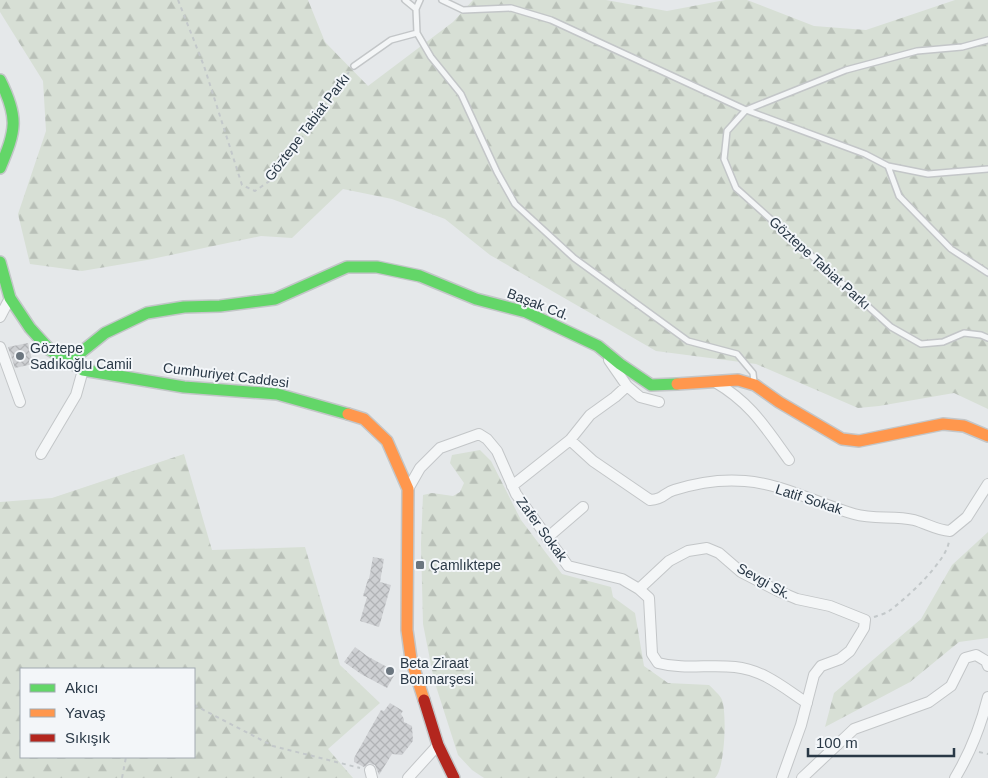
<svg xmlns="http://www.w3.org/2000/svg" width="988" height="778" font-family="Arial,sans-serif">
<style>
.forest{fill:url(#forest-firs);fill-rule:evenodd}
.building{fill:url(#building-cross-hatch)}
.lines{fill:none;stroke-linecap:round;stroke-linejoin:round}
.lane-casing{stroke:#c3c6c8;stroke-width:8}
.street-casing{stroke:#c3c6c8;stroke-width:12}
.fast-casing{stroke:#c3c6c8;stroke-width:14}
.slow-casing{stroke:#c3c6c8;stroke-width:14}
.jam-casing{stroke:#c3c6c8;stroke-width:14}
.path{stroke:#c3c8ca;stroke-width:2;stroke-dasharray:4 4;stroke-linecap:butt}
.lane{stroke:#f4f6f7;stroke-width:5}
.street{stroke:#f4f6f7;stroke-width:10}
.fast{stroke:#63d668;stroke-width:11}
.slow{stroke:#ff974d;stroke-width:11}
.jam{stroke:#b3261e;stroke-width:11}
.poi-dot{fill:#6b767f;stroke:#f3f6f9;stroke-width:2}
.labels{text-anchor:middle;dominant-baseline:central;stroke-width:4;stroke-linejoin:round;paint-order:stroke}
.street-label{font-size:14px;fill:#293846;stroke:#f3f6f9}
.poi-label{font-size:14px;fill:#293846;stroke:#f3f6f9;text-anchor:start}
</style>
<defs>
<pattern id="forest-firs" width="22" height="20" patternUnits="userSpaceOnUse" patternTransform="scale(1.25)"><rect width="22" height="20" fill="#d7dfd5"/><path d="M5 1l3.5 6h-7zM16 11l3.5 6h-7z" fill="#b9c0b8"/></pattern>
<pattern id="building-cross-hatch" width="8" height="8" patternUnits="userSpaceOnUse" patternTransform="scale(1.25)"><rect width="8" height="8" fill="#ced0d3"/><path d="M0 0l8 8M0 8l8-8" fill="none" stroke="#b1b3b6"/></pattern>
</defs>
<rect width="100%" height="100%" fill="#e5e8ea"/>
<path class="forest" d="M0,0h308l17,42 43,44 85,-64 20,-22h133l61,11 58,-11h22l67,26 52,4 89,-30h33v409l-34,-16 -75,13 -21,2 -102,-44 -100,-13 -166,-96 -45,-36 -53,-20 -49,-10 -51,49 -31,-2 -114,24 -65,11 -52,-7 -12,-50 28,-83 -3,-50 -43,-69z
M480,450l11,11 30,59 41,54 49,13 2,10 22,16 9,53 24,17 41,2c4,4 11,10 13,15 5,13 3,69 -7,78h-231l-12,-8 -14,-15 -24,-75 -11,-56 -2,-80 2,-49 9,-2 21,3 7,-4 4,-9 -14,-20 2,-8z
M184,454l28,96 93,-3 35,118 40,38 -52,46 25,29h-353v-276l52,-4zM21,669h173v88h-173z
M988,532v106l-29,4 -49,40 -85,45 9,-34 87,-74 31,-54z"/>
<path class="building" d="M28,343l5,21 -18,4 -7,-21z
M373,557l11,2 -4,23 11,3 -12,42 -19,-6 7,-24 -4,-1 5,-17h1z
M355,647l12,9 29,16 -9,16 -26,-14 -17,-12z
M390,703l13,8 -2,3 3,5v3l8,4 1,15 -11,14 -10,-1 -13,21 -4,-10 -6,-2 -5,4 -10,-5v-4l27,-48 3,1z"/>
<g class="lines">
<defs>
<path id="lane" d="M405,0l11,9
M420,0l-4,9 1,24 14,24 30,37 36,78 18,32 59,54 114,83 49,13 16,19 1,9
M442,0l21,10 48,-2 40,12 195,90 119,44 23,12 40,8 60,-5
M988,40l-26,7 -45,4 -71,19 -100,40 -19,21 -3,28 12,29 155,139 30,17 22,-2 21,-9 17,2 7,3
M354,66l37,-26 26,-7
M888,166l11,30 52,53 37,24"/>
<path id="street" d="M0,317l10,-19
M0,347l20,55
M715,382c36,21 50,45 74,78
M627,386l13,11 19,5
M570,440l23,21 57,39c15,-1 13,-7 24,-10 22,-7 48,-11 71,-9 39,3 73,23 109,33 20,6 41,1 60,6 14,4 22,10 36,11l17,-14 21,-33
M41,454l35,-59 7,-25
M512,486l58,-46 20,-25 25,-18 12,-11 -18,-26
M408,489l12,-21 20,-20 39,-14 8,5 10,12 19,43 52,72 54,13 17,10 10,9 3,56 6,9c26,7 51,1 77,4 29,3 49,21 72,36
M547,538l36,-31
M639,589l30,-28 19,-10 19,-3 12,5 22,19 37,19 19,8 33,7 35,14 -1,8 -14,23 -10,8 -19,7 -7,9 -13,50 -19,53
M370,770l2,8
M408,778l30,-33
M802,778l52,-49 75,-27 22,-16 14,-28 11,-3 10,6 2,5
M955,778c15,-25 26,-53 33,-81"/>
<path id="fast" d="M0,80c19,38 16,50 0,88
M0,262l10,36 20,30 20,22 33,20 101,17 93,7 71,20
M69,362l36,-29 42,-20 37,-6 36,-1 55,-7 72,-32h30l43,9 56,23 50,13 72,34 22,18 31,21 26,-1"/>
<path id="slow" d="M677,384l61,-4 17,5 24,17 63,37 17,2 84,-17 21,2 24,10
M348,414l16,5 23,22 21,48 -1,141 4,29 13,41"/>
<path id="jam" d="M424,700l14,45 16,33"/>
</defs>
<use href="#lane" class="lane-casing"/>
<use href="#street" class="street-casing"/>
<use href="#fast" class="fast-casing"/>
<use href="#slow" class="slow-casing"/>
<use href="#jam" class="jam-casing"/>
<path class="path" d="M178,0l26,66 38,119 13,6 16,-11 78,-108
M874,617c5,-2 11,-3 15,-6 17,-12 58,-50 60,-70
M194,705l79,41 87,22
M979,752l9,2
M122,778l4,-21"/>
<use href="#lane" class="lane"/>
<use href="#street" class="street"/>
<use href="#fast" class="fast"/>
<use href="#slow" class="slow"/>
<use href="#jam" class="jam"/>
</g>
<g class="poi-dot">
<circle cx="20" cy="356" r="5"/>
<rect x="415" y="560" width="10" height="10" rx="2.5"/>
<circle cx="390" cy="671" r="5"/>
</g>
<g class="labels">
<g class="street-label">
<text transform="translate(307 127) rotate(-53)">Göztepe Tabiat Parkı</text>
<text transform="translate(820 263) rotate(42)">Göztepe Tabiat Parkı</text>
<text transform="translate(538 304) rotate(21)">Başak Cd.</text>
<text transform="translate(226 375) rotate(7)">Cumhuriyet Caddesi</text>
<text transform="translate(809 499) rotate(18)">Latif Sokak</text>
<text transform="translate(542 529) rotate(54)">Zafer Sokak</text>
<text transform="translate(764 581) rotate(29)">Sevgi Sk.</text>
</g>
<g class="poi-label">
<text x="30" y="348">Göztepe<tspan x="30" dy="16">Sadıkoğlu Camii</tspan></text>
<text x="430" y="565">Çamlıktepe</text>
<text x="400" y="663">Beta Ziraat<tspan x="400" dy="16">Bonmarşesi</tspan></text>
</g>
</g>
<rect x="20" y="668" width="175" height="90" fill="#f3f6f9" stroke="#a2aab1"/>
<rect x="30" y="684" width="25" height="8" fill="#63d668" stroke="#a2aab1"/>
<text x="65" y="693" font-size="15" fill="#293846">Akıcı</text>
<rect x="30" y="709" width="25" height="8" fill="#ff974d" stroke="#a2aab1"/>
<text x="65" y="718" font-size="15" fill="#293846">Yavaş</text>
<rect x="30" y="734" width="25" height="8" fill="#b3261e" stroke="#a2aab1"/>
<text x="65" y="743" font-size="15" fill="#293846">Sıkışık</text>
<path d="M808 748v8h146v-8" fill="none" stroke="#293846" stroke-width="2.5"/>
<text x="816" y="748" font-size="15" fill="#293846" stroke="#f3f6f9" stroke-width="4" paint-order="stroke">100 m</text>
</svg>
